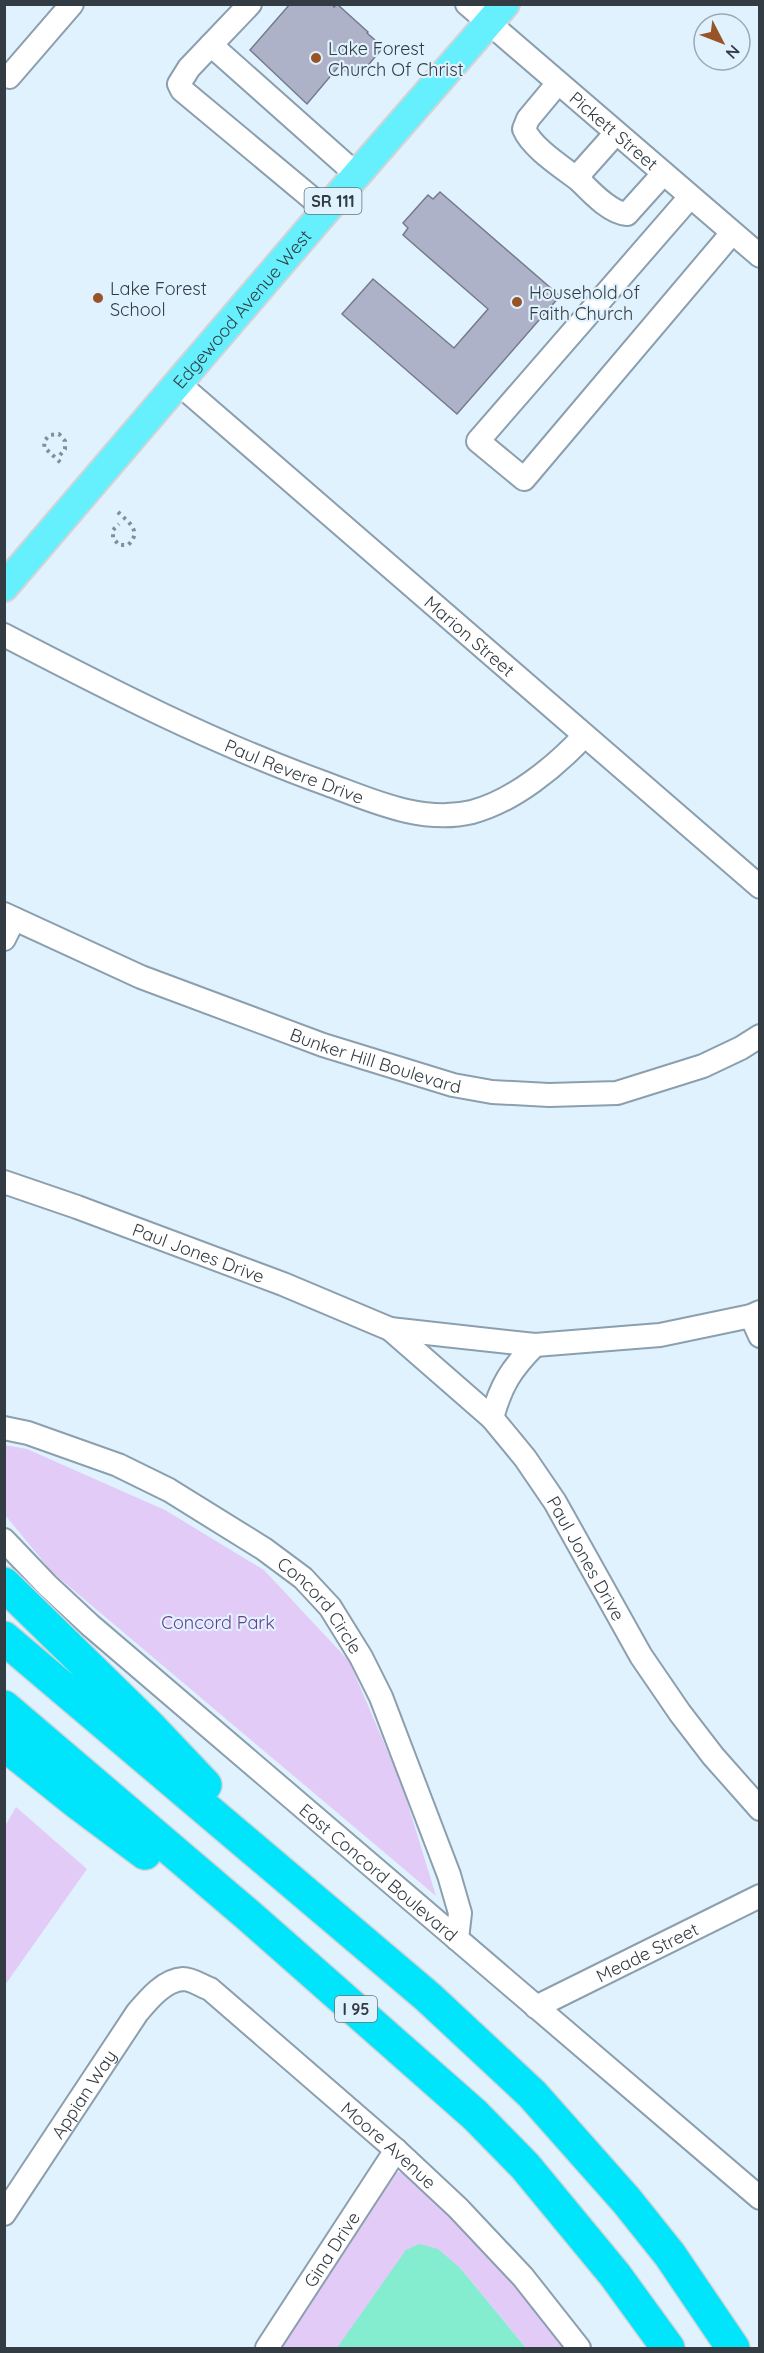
<svg xmlns="http://www.w3.org/2000/svg" width="764" height="2353" font-family="Quicksand,sans-serif">
<style>
.green{fill:#e2cbf6}
.water{fill:#84eccf}
.building{fill:#adb2c8;stroke:#757a8e;stroke-width:1.5}
.lines{fill:none;stroke-linecap:round;stroke-linejoin:round}
.minor-casing{stroke:#8b9fae;stroke-width:26}
.major-casing{stroke:#d2d4d5;stroke-width:32}
.highway-casing{stroke:#d2d4d5;stroke-width:36}
.path{stroke:#828f98;stroke-width:4;stroke-dasharray:3 4.5;stroke-linecap:butt}
.minor{stroke:#fff;stroke-width:22}
.major{stroke:#66effd;stroke-width:28}
.highway{stroke:#00e5fc;stroke-width:33}
.poi-dot{fill:#985326;stroke:#e1f2ff;stroke-width:2}
.labels{text-anchor:middle;dominant-baseline:central;stroke-width:4.5;stroke-linejoin:round;paint-order:stroke}
.shield{fill:#e1f2ff;stroke:#67737b;stroke-width:1.5}
.shield-label{font-size:16px;font-weight:bold;fill:#333c42}
.poi-label{font-size:18px;fill:#333c42;stroke:#e1f2ff;text-anchor:start}
.street-label{font-size:18px;fill:#333c42;stroke:#e1f2ff}
.park-label{font-size:18px;fill:#6b3a8c;stroke:#e1f2ff}
</style>
<rect width="100%" height="100%" fill="#e1f2ff"/>
<path class="green" d="M4,1445l23,4 138,61 99,60 85,91 53,124 34,111 -384,-324 -47,-57z
M16,1807l71,62 -82,116v-159z
M398,2172l14,3 67,67 85,106h-38l-66,-80 -119,75 -4,5h-59l110,-172z"/>
<path class="water" d="M419,2244l19,5 22,19 66,80h-189l69,-98z"/>
<path class="building" d="M290,4h42l2,3 3,-3 31,28 -1,1 9,8 -2,3 7,6 -23,27 -7,-6 -2,3 -10,-8 -32,38 -57,-54z
M440,192l120,104 -103,118 -115,-100 31,-35 81,69 34,-39 -85,-74 5,-7 -5,-5 25,-28 5,4z"/>
<g class="lines">
<defs>
<g id="minor">
<path d="M250,4l-61,64 -10,16 3,6 144,120"/>
<path id="s1" d="M467,4l293,252"/>
<path d="M211,45l145,129"/>
<path d="M9,77l63,-73"/>
<path d="M558,83l-30,36 -4,10c8,19 38,38 55,51"/>
<path d="M616,133l-33,37 -4,10c12,12 31,33 48,34l36,-40"/>
<path d="M690,197l-212,244 46,38 208,-246"/>
<path id="s2" d="M178,383l582,504"/>
<path id="s3" d="M4,635c106,55 211,109 323,149 46,17 95,40 145,28 42,-11 84,-46 112,-76"/>
<path id="s4" d="M4,914l137,63 182,68 130,40 39,7 57,3 68,-2 86,-27 38,-18 19,-12"/>
<path d="M4,939l10,-20"/>
<path id="s5" d="M4,1182l73,25 206,77 107,45 102,89 33,40 30,44 86,154 39,57 33,43 47,53"/>
<path d="M751,1316l9,20"/>
<path d="M390,1329l145,16 125,-10 91,-19 9,-4"/>
<path d="M492,1418c9,-33 19,-49 43,-73"/>
<path id="s6" d="M4,1428l24,5 90,32 51,25 95,59 39,29 27,29 31,50 20,40 68,178 11,38 -3,26"/>
<path id="s7" d="M4,1540l43,45 43,40 670,573"/>
<path id="s8" d="M536,2007l224,-111"/>
<path id="s9" d="M4,2214l133,-201c11,-13 27,-33 46,-34 9,0 19,7 27,10l186,161 62,58 65,69 56,71"/>
<path id="s10" d="M267,2348l129,-198"/>
</g>
<g id="major">
<path id="s11" d="M4,587l322,-377 179,-206"/>
</g>
<path id="highway" d="M4,1584l146,143 55,58
M4,1638l424,359 104,97 94,106 44,55 63,93
M4,1707l244,208 227,200 50,51 90,109 53,73
M4,1744l74,59 67,50"/>
</defs>
<use href="#minor" class="minor-casing"/>
<use href="#major" class="major-casing"/>
<use href="#highway" class="highway-casing"/>
<path class="path" d="M60,455l5,-6v-8l-6,-7 -9,1 -5,5 -1,7 17,16
M118,512c10,10 25,19 10,33h-9l-6,-7v-8l6,-6"/>
<use href="#minor" class="minor"/>
<use href="#major" class="major"/>
<use href="#highway" class="highway"/>
</g>
<g class="poi-dot">
<circle cx="316" cy="58" r="6"/>
<circle cx="98" cy="298" r="6"/>
<circle cx="517" cy="302" r="6"/>
</g>
<g class="labels">
<g class="shield">
<rect x="304.5" y="188" width="57" height="26" rx="4.5"/>
<rect x="335" y="1996" width="42" height="26" rx="4.5"/>
</g>
<g class="shield-label">
<text x="333" y="201">SR 111</text>
<text x="356" y="2009">I 95</text>
</g>
<g class="poi-label">
<text x="328" y="48">Lake Forest<tspan x="328" dy="21">Church Of Christ</tspan></text>
<text x="110" y="288">Lake Forest<tspan x="110" dy="21">School</tspan></text>
<text x="529" y="292">Household of<tspan x="529" dy="21">Faith Church</tspan></text>
</g>
<g class="street-label">
<text stroke="none"><textPath href="#s1" startOffset="194">Pickett Street</textPath></text>
<text stroke="none"><textPath href="#s11" startOffset="366">Edgewood Avenue West</textPath></text>
<text stroke="none"><textPath href="#s2" startOffset="386">Marion Street</textPath></text>
<text stroke="none"><textPath href="#s3" startOffset="321">Paul Revere Drive</textPath></text>
<text stroke="none"><textPath href="#s4" startOffset="400">Bunker Hill Boulevard</textPath></text>
<text stroke="none"><textPath href="#s5" startOffset="207">Paul Jones Drive</textPath></text>
<text stroke="none"><textPath href="#s5" startOffset="718">Paul Jones Drive</textPath></text>
<text stroke="none"><textPath href="#s6" startOffset="369">Concord Circle</textPath></text>
<text stroke="none"><textPath href="#s7" startOffset="501">East Concord Boulevard</textPath></text>
<text stroke="none"><textPath href="#s8" startOffset="124">Meade Street</textPath></text>
<text stroke="none"><textPath href="#s9" startOffset="144">Appian Way</textPath></text>
<text stroke="none"><textPath href="#s9" startOffset="566">Moore Avenue</textPath></text>
<text stroke="none"><textPath href="#s10" startOffset="118">Gina Drive</textPath></text>
</g>
<g class="park-label">
<text x="218" y="1622">Concord Park</text>
</g>
</g>
<rect width="764" height="2353" fill="none" stroke="#333c42" stroke-width="12"/>
<g transform="translate(722 42) rotate(132)"><circle r="28" fill="#e1f2ff" stroke="#9ba9b3" stroke-width="1.5"/>
<path d="M0-4.5L10 22L0 15L-10 22Z" fill="#985326"/>
<text y="-9" font-size="16" font-weight="bold" text-anchor="middle" fill="#333c42">N</text>
</g>
</svg>
